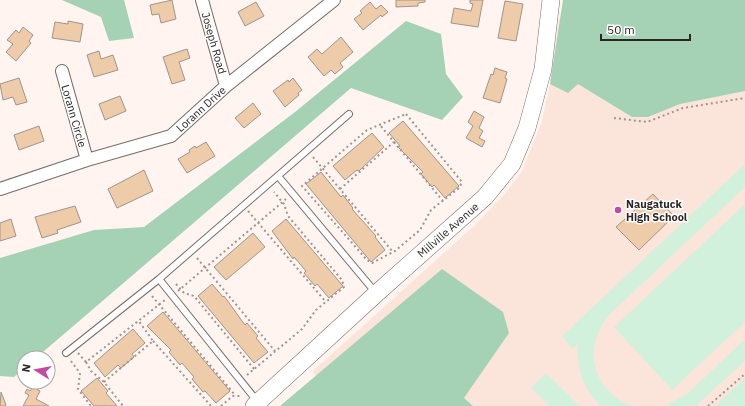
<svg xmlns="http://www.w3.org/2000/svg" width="745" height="406" font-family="'IBM Plex Sans',sans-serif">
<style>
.built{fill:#fbe5db}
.green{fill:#d2f1dd}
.forest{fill:#a5d1b5}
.building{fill:#eecba9;stroke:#9e958c}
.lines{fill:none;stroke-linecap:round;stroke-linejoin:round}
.lane-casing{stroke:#796d68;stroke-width:8}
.street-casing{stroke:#796d68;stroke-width:14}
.secondary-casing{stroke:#796d68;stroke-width:18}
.path{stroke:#9e9692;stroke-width:2;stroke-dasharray:2 3;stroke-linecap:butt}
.lane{stroke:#fff;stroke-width:6}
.street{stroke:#fff;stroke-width:12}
.secondary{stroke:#fff;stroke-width:17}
.poi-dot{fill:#c34b9f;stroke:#fff;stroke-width:1.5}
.labels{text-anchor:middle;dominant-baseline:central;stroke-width:3;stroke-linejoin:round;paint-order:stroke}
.street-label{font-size:11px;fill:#2c2725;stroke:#fff}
.poi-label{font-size:11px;font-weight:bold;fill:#2c2725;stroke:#fff;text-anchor:start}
</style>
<rect width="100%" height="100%" fill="#fff4ef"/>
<path class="built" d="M745,0v406h-414l-18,-35 161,-145 32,-33 16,-22 20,-50 8,-37 9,-66 69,8z"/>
<path class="green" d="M745,164v23l-135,127c-28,33 -19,76 22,92h-31c-18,-16 -25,-39 -23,-62l-6,5 -10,-13z
M745,204v118l-73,68 -58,-63z
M745,339v22l-47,43 -2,2h-31l22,-12z
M546,373l34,33h-30l-19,-18z
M745,378v28h-30z"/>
<path class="forest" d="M0,0h124l10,38 -25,3 -8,-24 -39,-17z
M563,0h182v91l-65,13 -32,13h-16l-54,-33 -10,9 -18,-9z
M406,21l35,13 5,40 17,23 -21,23 -91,-32 -315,270h-12v10l-10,9 -14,-1v-118l94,-28 50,-3 151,-115z
M442,269l61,43 6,21 -45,65 9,8h-193z"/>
<path class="building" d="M172,0l4,19 -15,4 -2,-9 -7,1 -2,-10z
M396,0h29v2l-7,1v3l-22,1z
M470,0h13l-5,27 -27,-4 3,-15 17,3 2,-7 -3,-1z
M505,1l18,3 -7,37 -18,-3z
M256,2l8,14 -19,10 -7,-14z
M370,2l6,7 5,-4 7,7 -6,5 -1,-2 -18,15 -9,-11 8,-6 -2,-2z
M68,21l15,3 -3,18 -28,-4 3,-16 13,2z
M23,27l10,8 -4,6 2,2 -15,18 -10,-9 7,-8 -6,-4 9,-10 3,3z
M341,37l12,15 -13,11 3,4 -8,7 -4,-4 -7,6 -16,-19 9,-8 5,5z
M187,49l3,9 -11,4 6,18 -13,4 -9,-27z
M99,51l2,8 12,-4 5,15 -24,7 -7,-22z
M495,68l12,4 -2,6 2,1 -7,24 -17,-5 8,-24 2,1z
M19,78l8,24 -11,3 -3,-8 -10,3 -3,-16z
M293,78l9,12 -4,3 1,2 -14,12 -12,-16 15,-11 1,2z
M120,96l6,15 -21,9 -6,-16z
M253,103l8,11 -17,14 -9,-10z
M474,111l10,6 -5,11 4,3 -4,7 6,3 -3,6 -16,-9 7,-12 -5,-4z
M403,121l56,65 -14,12 -11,-13 -2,2 -11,-13 2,-2 -25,-25 2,-1 -11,-13z
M39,126l5,15 -25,9 -5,-15z
M372,133l12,14 -25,24 -2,-1 -12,10 -12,-14z
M206,142l9,14 -28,17 -9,-14 12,-7 -1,-2 6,-4 1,2z
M144,170l9,21 -36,17 -9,-19z
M321,172l20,25 2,-2 10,13 -1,1 24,27 -1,1 10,13 -14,12 -65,-78z
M653,194l21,22 -35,34 -23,-23z
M75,206l6,16 -24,8 1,3 -16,5 -7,-21z
M11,219l5,17 -16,5v-18z
M286,219l57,67 -14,12 -12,-14 -2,2 -11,-13 2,-2 -12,-14 -1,2 -21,-28z
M253,233l12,14 -39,33 -12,-13z
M212,284l11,13 1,-1 21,29 2,-2 11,13 -2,2 12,14 -14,11 -56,-67z
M163,312l67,79 -14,12 -11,-12 -2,1 -11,-13 2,-2 -12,-14 -2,2 -11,-13 2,-2 -24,-24z
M133,329l12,14 -13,11 2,3 -13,11 -3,-3 -13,12 -11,-14z
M97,378l11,13 -2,2 11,13h-23l-13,-15z
M33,387l7,4 -4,8 13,7h-26l6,-11 -4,-2 2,-4 3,2z
M1,392l5,13 -1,1h-5z"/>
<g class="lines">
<defs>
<path id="lane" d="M278,176l98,117
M159,279l98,122
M66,353l93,-74 190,-165"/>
<path id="street" d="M202,0l24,86
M62,71l25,89
M0,189l87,-29 84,-24 55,-50 108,-86"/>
<path id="secondary" d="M254,406l123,-113 108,-96 27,-33 15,-36 16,-59 8,-69"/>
</defs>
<use href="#lane" class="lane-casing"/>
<use href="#street" class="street-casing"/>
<use href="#secondary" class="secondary-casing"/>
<path class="path" d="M406,114l56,68 -3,6 -28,22 -11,20 -25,21 -23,12 -5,-3 -65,-74 65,-56z
M614,118l33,4 36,-14 62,-10
M394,142l49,59
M313,157l80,95
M340,189l54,-47 -14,-17
M248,211l78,91
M197,258l78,93
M176,284l8,9 10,3 60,73
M178,291l108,-92
M152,296l83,99
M153,341l58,65
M78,353l8,9 79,-62
M71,361l9,12 -2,16 13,17
M86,362l5,9 13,11 19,24
M247,375l55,-46 14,-19 28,-23 -2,-7 -54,-64 -4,-12 -10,-12
M104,382l49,-41 -15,-21
M221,406l12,-10h9
M708,406l37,-32"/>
<use href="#lane" class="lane"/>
<use href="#street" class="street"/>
<use href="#secondary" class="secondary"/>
</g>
<circle class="poi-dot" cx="618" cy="210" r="4"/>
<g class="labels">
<g class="street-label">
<text transform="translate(214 43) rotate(74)">Joseph Road</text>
<text transform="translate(201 109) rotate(-42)">Lorann Drive</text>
<text transform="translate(74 116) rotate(74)">Lorann Circle</text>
<text transform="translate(448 230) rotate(-41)">Millville Avenue</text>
</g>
<g class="poi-label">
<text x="626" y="204">Naugatuck<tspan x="626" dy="13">High School</tspan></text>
</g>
</g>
<g transform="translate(36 370) rotate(281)"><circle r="19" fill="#ffffff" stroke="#aba9a8"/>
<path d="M0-3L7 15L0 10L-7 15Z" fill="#c34b9f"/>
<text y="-6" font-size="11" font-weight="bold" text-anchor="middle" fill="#2c2725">N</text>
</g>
<path d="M601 34v6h89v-6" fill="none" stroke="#2c2725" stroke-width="2"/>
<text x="607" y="34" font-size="12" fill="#2c2725" stroke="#ffffff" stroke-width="3" paint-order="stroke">50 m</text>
</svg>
